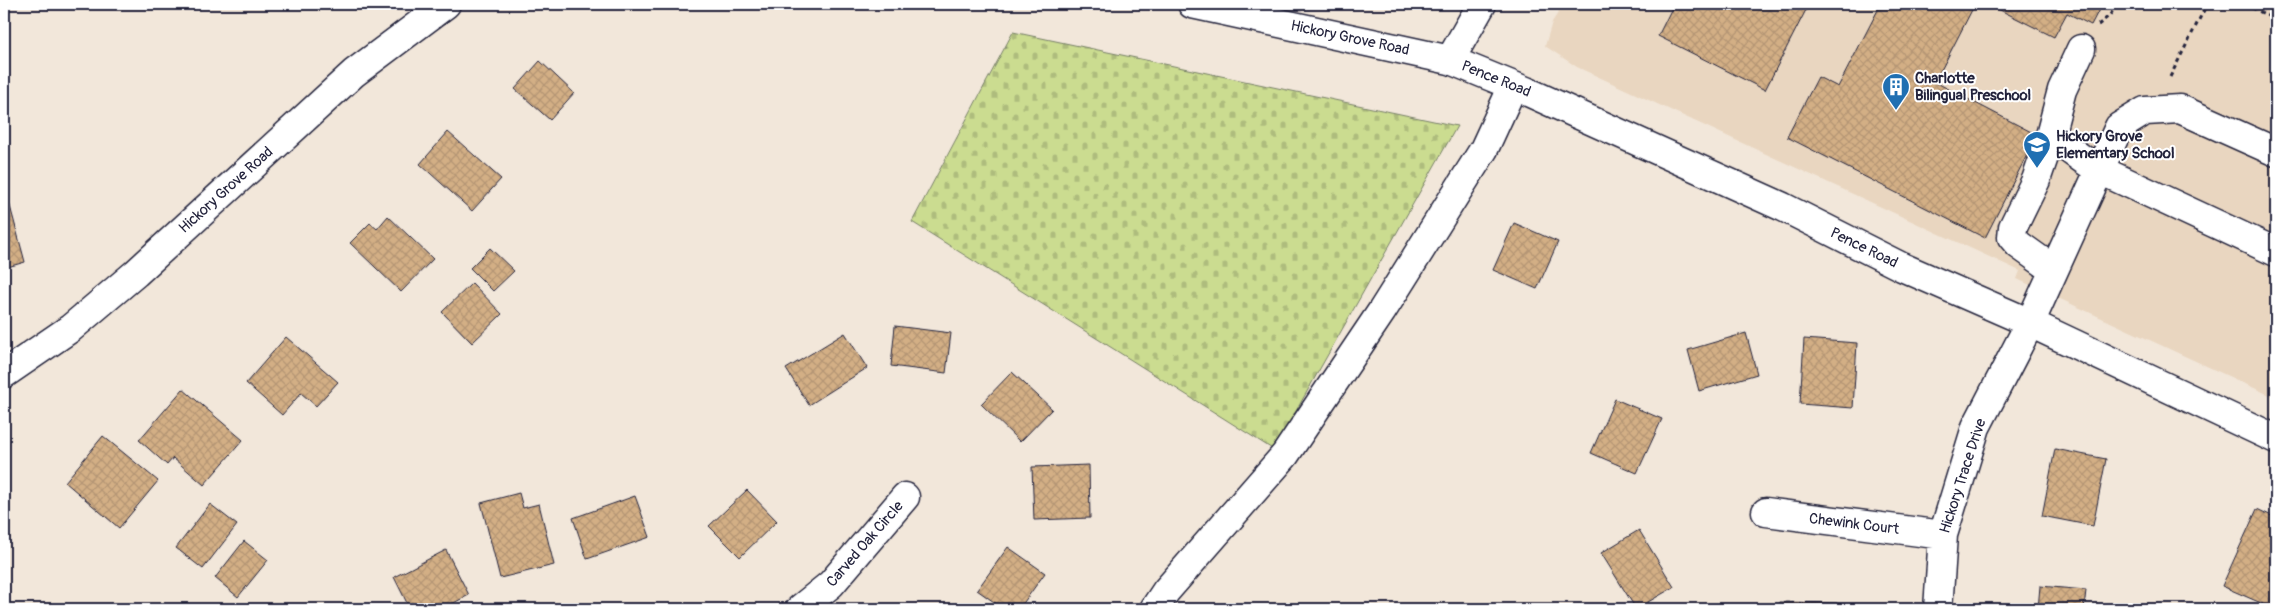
<svg xmlns="http://www.w3.org/2000/svg" width="2280" height="613" font-family="Pangolin,sans-serif">
<style>
.built{fill:#e9d6c0}
.cemetery{fill:url(#cemetery-stones);stroke:#767f66}
.building{fill:url(#building-cross-hatch);stroke:#22223b}
.lines{fill:none;stroke-linecap:round;stroke-linejoin:round}
.minor-casing{stroke:#22223b;stroke-width:31}
.path{stroke:#22223b;stroke-width:3;stroke-dasharray:4 4;stroke-linecap:butt}
.minor{stroke:#fff;stroke-width:28}
.labels{text-anchor:middle;dominant-baseline:central;stroke-width:4;stroke-linejoin:round;paint-order:stroke}
.street-label{font-size:15px;fill:#22223b;stroke:#fff}
.poi-label{font-size:15px;font-weight:bold;fill:#22223b;stroke:#fff;text-anchor:start}
</style>
<defs>
<pattern id="cemetery-stones" width="16" height="16" patternUnits="userSpaceOnUse" patternTransform="scale(1.25)"><rect width="16" height="16" fill="#cbdc90"/><path d="M2 7V4a2 2 0 0 1 4 0v3zM10 15v-3a2 2 0 0 1 4 0v3z" fill="#aebc7d"/></pattern>
<pattern id="building-cross-hatch" width="8" height="8" patternUnits="userSpaceOnUse" patternTransform="scale(1.25)"><rect width="8" height="8" fill="#d3af85"/><path d="M0 0l8 8M0 8l8-8" fill="none" stroke="#b59674"/></pattern>
</defs>
<rect width="100%" height="100%" fill="#f2e7da"/>
<filter id="ink" filterUnits="userSpaceOnUse"><feTurbulence type="fractalNoise" baseFrequency=".02" numOctaves="2"/><feDisplacementMap in="SourceGraphic" scale="10" xChannelSelector="R" yChannelSelector="G"/><feConvolveMatrix kernelMatrix="1 2 1 2 8 2 1 2 1" color-interpolation-filters="sRGB"/></filter>
<g filter="url(#ink)">
<path class="built" d="M1564,4h712v394l-259,-119 3,-8 -443,-204 -32,-21 7,-24z"/>
<path class="cemetery" d="M1013,32l444,94 -183,324 -362,-228z"/>
<path class="building" d="M1674,4h135l-44,86 -107,-54z
M1881,4h94l-40,78 102,53 -52,103 -198,-101 31,-60 20,10z
M1988,4h114l-11,21 -24,-12 -13,24z
M540,61l34,32 -24,27 -35,-31z
M448,132l53,47 -29,32 -52,-47z
M7,195l18,67 -21,6v-72z
M388,216l45,43 -32,33 -51,-49 20,-20 7,6z
M1514,223l44,19 -21,47 -44,-19z
M490,248l24,23 -21,20 -23,-23z
M472,283l30,31 -30,29 -30,-31z
M895,326l56,7 -5,40 -55,-7z
M845,333l22,35 -58,37 -23,-36z
M1746,333l11,41 -58,17 -11,-41z
M286,337l52,45 -22,24 -15,-13 -19,22 -36,-32z
M1804,339l53,4 -4,65 -53,-4z
M1012,372l40,37 -32,33 -39,-38z
M183,389l60,51 -39,45 -31,-27 -6,7 -28,-25z
M1615,399l47,20 -25,54 -46,-20z
M103,436l55,45 -39,47 -54,-46z
M2055,449l51,10 -13,67 -51,-10z
M1089,465l1,53 -56,2 -2,-53z
M747,490l30,31 -37,36 -31,-31z
M519,493l4,15 16,-4 15,61 -54,13 -19,-75z
M635,496l15,41 -63,22 -14,-41z
M210,504l27,21 -34,44 -27,-21z
M2257,509l19,9v75l-6,14 -48,-21z
M1639,530l35,57 -38,22 -35,-56z
M244,541l24,19 -30,37 -23,-19z
M1008,547l37,26 -26,36h-15l-27,-19z
M446,550l23,45 -27,14h-32l-16,-32z
M2040,586l46,4 -2,19h-46z
M1779,602l58,1v6h-58z"/>
<g class="lines">
<defs>
<path id="minor" d="M1192,4l258,56 76,31 257,116 119,60 128,56 246,116
M1450,60l32,-56
M2049,137c19,9 33,24 51,33l176,82
M2054,270l-35,-25 -7,-8 1,-10 23,-47 10,-29 16,-61 19,-41
M4,374l67,-46 65,-55 218,-200 92,-69
M1766,512l177,23
M800,609l31,-25 74,-87
M1154,609l12,-18 119,-136 97,-144 102,-162 29,-63
M1938,609l5,-74 33,-108 54,-104 89,-196 26,-16 35,-2 96,43"/>
</defs>
<use href="#minor" class="minor-casing"/>
<path class="path" d="M2245,4l31,16
M2098,25l11,-9 9,-12
M2170,77l37,-73"/>
<use href="#minor" class="minor"/>
</g>
</g>
<defs>
<symbol id="building-pin" viewBox="-11 -11 22 30"><path d="M0 17L-7.5 6A9.5 9.5 0 1 1 7.5 6Z" fill="#1f6fb2" stroke="#fff"/><path d="M-4-6H4V6H1V3H-1V6H-4ZM-2.5-4.3h1.7v1.8h-1.7ZM.8-4.3h1.7v1.8H.8ZM-2.5-1h1.7V.8h-1.7ZM.8-1h1.7V.8H.8Z" fill="#fff"/></symbol>
<symbol id="school-pin" viewBox="-11 -11 22 30"><path d="M0 17L-7.5 6A9.5 9.5 0 1 1 7.5 6Z" fill="#1f6fb2" stroke="#fff"/><path d="M0-5L7-2L0 1L-7-2ZM-4 1L0 2.5L4 1V4Q0 6-4 4Z" fill="#fff"/></symbol>
</defs>
<g fill-rule="evenodd">
<use href="#building-pin" x="1880" y="71" width="32" height="43"/>
<use href="#school-pin" x="2021" y="129" width="32" height="43"/>
</g>
<g class="labels">
<g class="street-label">
<text transform="translate(1350 38) rotate(12)">Hickory Grove Road</text>
<text transform="translate(1496 79) rotate(22)">Pence Road</text>
<text transform="translate(226 190) rotate(-42)">Hickory Grove Road</text>
<text transform="translate(1864 248) rotate(26)">Pence Road</text>
<text transform="translate(1963 476) rotate(-72)">Hickory Trace Drive</text>
<text transform="translate(1854 524) rotate(7)">Chewink Court</text>
<text transform="translate(865 544) rotate(-49)">Carved Oak Circle</text>
</g>
<g class="poi-label">
<text x="1915" y="78">Charlotte<tspan x="1915" dy="17">Bilingual Preschool</tspan></text>
<text x="2056" y="136">Hickory Grove<tspan x="2056" dy="17">Elementary School</tspan></text>
</g>
</g>
<rect width="2280" height="613" fill="none" stroke="#fff" stroke-width="20"/>
<rect x="10" y="10" width="2260" height="593" fill="none" stroke="#22223b" stroke-width="2" filter="url(#ink)"/>
</svg>
